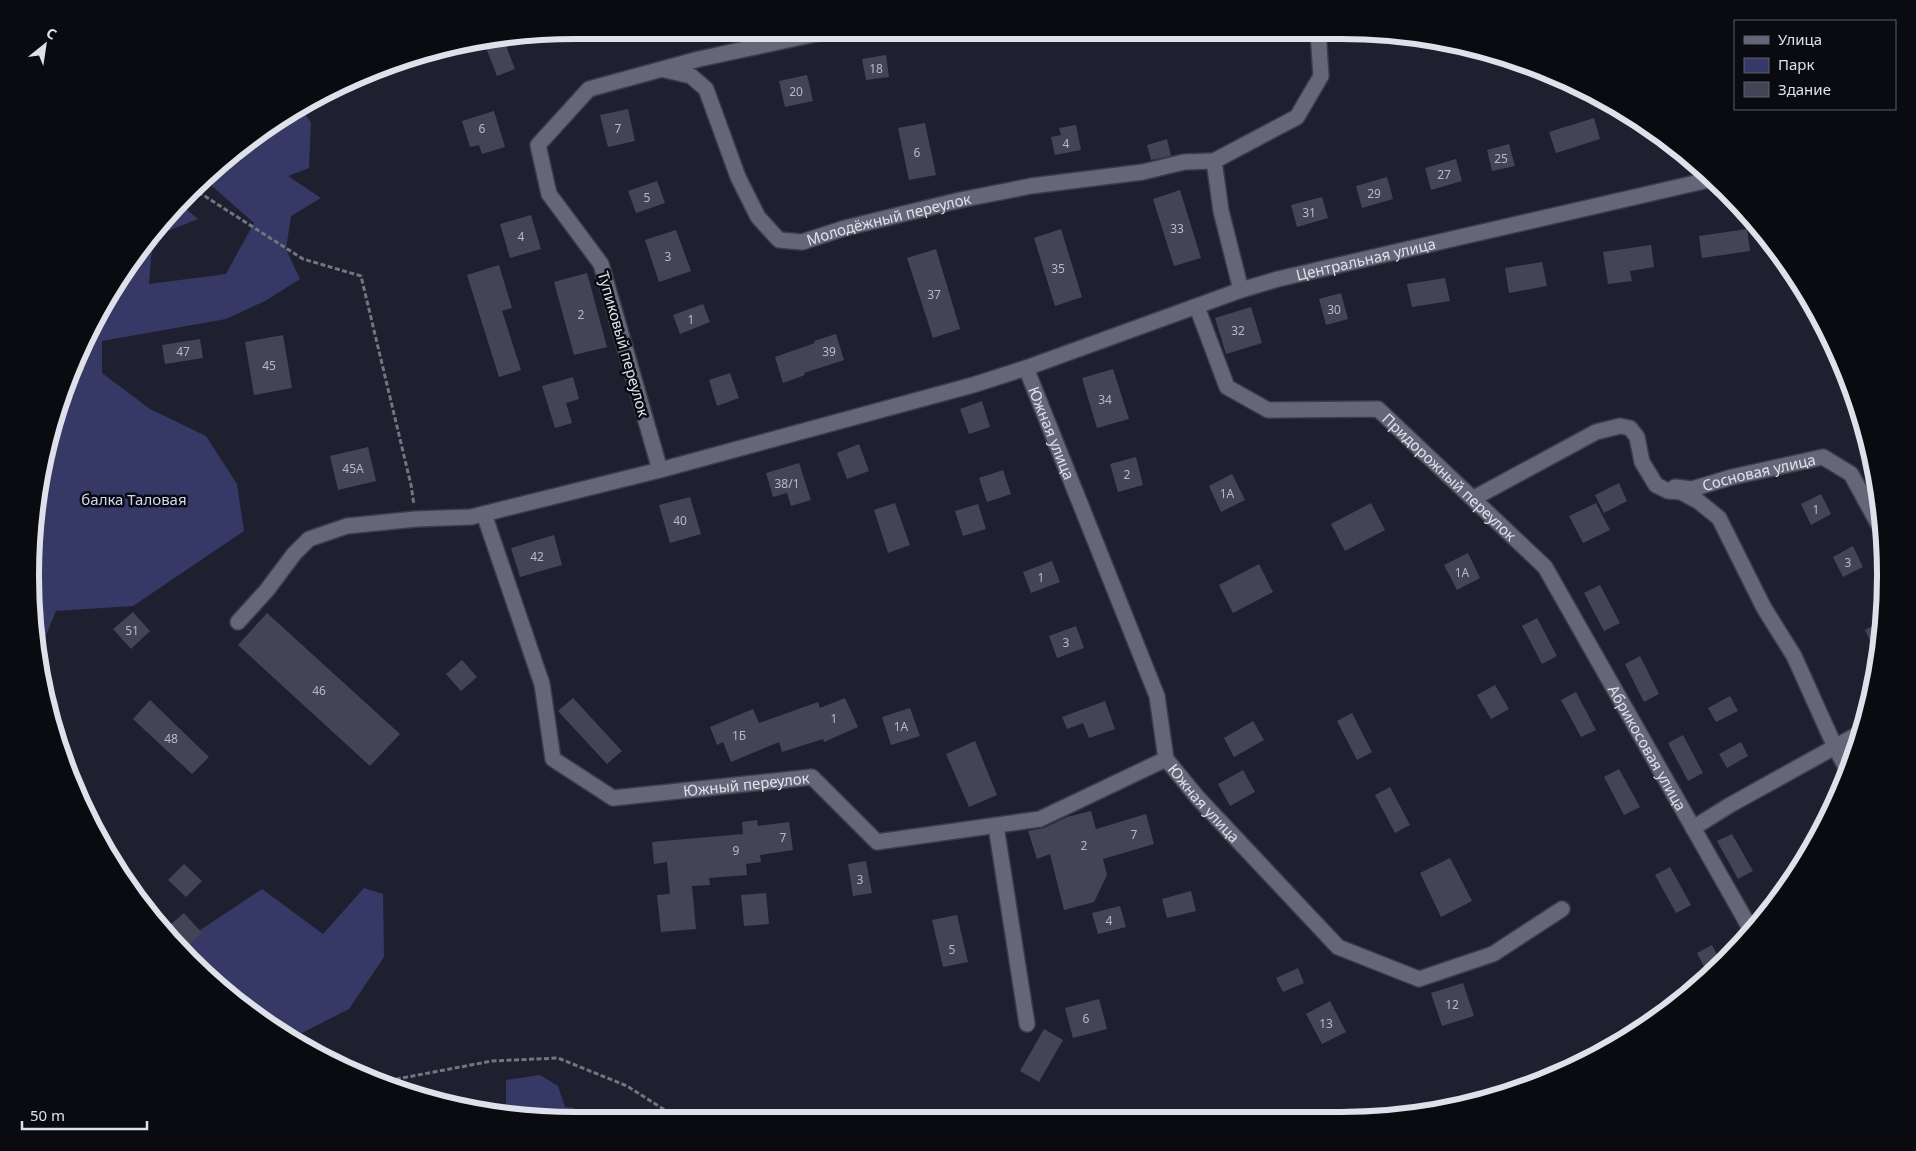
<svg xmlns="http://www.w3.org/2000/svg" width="1916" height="1151" font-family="'Noto Sans',sans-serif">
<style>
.green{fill:#363865}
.building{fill:#434556}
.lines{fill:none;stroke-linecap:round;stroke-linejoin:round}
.minor-casing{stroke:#3c3d4a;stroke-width:18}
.path{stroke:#727480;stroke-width:3;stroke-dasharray:5 2.5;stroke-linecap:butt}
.minor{stroke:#656779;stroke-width:15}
.labels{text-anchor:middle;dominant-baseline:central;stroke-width:5;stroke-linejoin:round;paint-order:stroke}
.number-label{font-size:12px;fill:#b7b9c5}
.street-label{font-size:15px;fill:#dee0ea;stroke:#0a0b11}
.park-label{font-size:15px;fill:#d2d6f5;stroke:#0a0b11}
.rim{fill:none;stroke:#dee0ea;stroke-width:6}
</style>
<rect width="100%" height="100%" fill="#1f202f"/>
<path class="green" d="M301,107l10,16 -2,45 -21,8 33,22 -30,18 -5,33 14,30 -35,22 -39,18 -124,22v32l48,36 56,27 31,48 7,47 -111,75 -77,5 -16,39 19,55 -7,20 -12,-43 -10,-106 5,-72 4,-19 9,-7 -6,-4 17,-74 63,-128 57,-69 19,16 -45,18 -4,47 77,-10 28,-51 -51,-45 41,-35z
M364,888l19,6 1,63 -35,52 -51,26 -4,5 -22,-11 -82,-68 -14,-15 86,-57 61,45z
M540,1075l18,11 7,21 9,1 3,12h-37l-46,-9 12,-6v-25z"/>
<path class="building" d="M503,38l12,31 -18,7 -12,-31z
M886,55l3,22 -23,3 -4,-21z
M807,75l6,26 -28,6 -6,-26z
M628,109l7,32 -27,6 -8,-32z
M494,111l11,36 -23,7 -3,-9 -9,2 -8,-26z
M1594,118l6,21 -44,14 -7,-21z
M925,123l11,52 -27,5 -11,-52z
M1076,125l5,25 -26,5 -4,-18 10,-2 -2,-7z
M1167,139l4,17 -20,4 -4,-15z
M1509,144l6,22 -23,5 -5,-21z
M1456,159l6,22 -31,9 -6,-22z
M1387,177l6,22 -31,9 -6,-22z
M657,181l8,22 -29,10 -8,-22z
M1180,190l21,68 -27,8 -21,-67z
M1322,197l6,21 -31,9 -6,-22z
M531,215l10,34 -31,9 -10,-34z
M1061,229l21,68 -27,9 -21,-68z
M1747,229l3,22 -48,7 -3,-22z
M676,230l15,41 -32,11 -14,-42z
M1651,245l3,22 -24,4 2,10 -24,3 -5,-32z
M936,249l24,80 -27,9 -26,-80z
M1542,262l5,24 -38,7 -4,-25z
M499,265l13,43 -10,3 19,59 -22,7 -32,-102z
M587,273l20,74 -33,8 -20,-73z
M1445,278l5,23 -38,6 -5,-23z
M1341,293l7,26 -22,6 -7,-26z
M703,304l7,18 -30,12 -7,-19z
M1251,307l11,36 -36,11 -11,-36z
M836,334l8,26 -40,13 1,2 -22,8 -8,-26 40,-14 -1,-2z
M283,335l9,53 -38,7 -9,-53z
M200,339l3,19 -38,6 -3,-19z
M1113,369l16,50 -32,9 -15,-50z
M730,373l9,25 -22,8 -8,-26z
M573,377l6,22 -13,4 6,20 -17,5 -13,-42z
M982,401l8,26 -21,7 -9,-25z
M859,444l10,27 -22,8 -10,-26z
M368,447l8,34 -38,9 -8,-34z
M1136,457l7,28 -25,7 -8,-28z
M799,463l12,37 -20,6 -4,-13 -14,4 -7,-24z
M1003,470l8,24 -24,8 -8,-24z
M1232,474l13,26 -24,12 -12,-26z
M1619,483l8,18 -23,12 -9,-18z
M1821,494l10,20 -20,11 -10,-21z
M690,497l11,37 -31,9 -11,-38z
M895,503l15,42 -22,8 -14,-43z
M1371,503l14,27 -40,21 -14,-27z
M1596,503l14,27 -27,13 -14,-27z
M978,504l8,25 -23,7 -8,-25z
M554,535l8,30 -42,12 -9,-29z
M1853,546l10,21 -20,10 -10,-20z
M1468,553l12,25 -23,12 -13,-25z
M1052,561l8,21 -29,11 -8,-21z
M1259,564l14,28 -40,21 -14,-28z
M1600,585l20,38 -16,8 -20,-38z
M133,612l17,19 -19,18 -18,-20z
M267,613l133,121 -30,32 -132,-121z
M1537,618l20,38 -15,8 -20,-38z
M1881,622l-1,14 -2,21 -13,-27z
M1076,626l8,22 -27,10 -8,-22z
M1640,656l19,38 -15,8 -19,-38z
M462,660l15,17 -16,14 -15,-17z
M1495,685l14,24 -18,10 -14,-24z
M1576,692l20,38 -15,7 -20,-37z
M1730,696l8,15 -22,11 -8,-14z
M573,698l49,53 -15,13 -49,-53z
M845,698l13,29 -34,15 -1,-3 -41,13 -3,-10 -48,20 -8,-20 -6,3 -7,-18 43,-18 6,14 59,-21 2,6z
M150,700l59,57 -17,17 -59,-55z
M1105,701l10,28 -26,9 -6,-15 -16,6 -5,-12z
M910,708l10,28 -29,9 -9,-28z
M1352,713l20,39 -15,8 -20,-39z
M1253,721l11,19 -30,17 -10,-19z
M1683,735l20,38 -15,8 -20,-38z
M975,741l22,54 -28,12 -23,-53z
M1741,742l7,14 -21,12 -8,-14z
M1619,769l21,38 -16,8 -20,-38z
M1243,770l12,22 -25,14 -12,-22z
M1390,787l20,38 -15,8 -20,-38z
M1091,811l5,18 50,-15 8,30 -51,15 4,16 -13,27 -30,8 -14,-56 -13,5 -9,-28 16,-3 23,-11z
M757,820l1,6 31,-4 4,28 -33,5 1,7 -15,2 1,11 -38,3 1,7 -18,1 4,43 -35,3 -4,-37 13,-1 -3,-32 -13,2 -2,-22 91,-8 -1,-12z
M1732,834l21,37 -15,8 -21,-38z
M1450,858l22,43 -31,16 -21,-44z
M866,861l6,32 -19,3 -5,-32z
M184,864l18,17 -16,16 -18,-17z
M1670,867l21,38 -15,8 -21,-38z
M1191,891l5,20 -29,7 -5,-19z
M766,893l3,31 -25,2 -3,-31z
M1120,906l6,21 -28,7 -6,-21z
M184,913l18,20 -21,19 -18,-21z
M957,915l11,47 -25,5 -11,-47z
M1712,945l9,17 -12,14 -12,-23z
M1298,968l6,15 -21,9 -7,-14z
M1463,983l11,33 -32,10 -11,-33z
M1099,999l8,30 -34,9 -8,-30z
M1330,1001l16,31 -24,12 -16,-30z
M1044,1029l19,11 -24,42 -19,-11z"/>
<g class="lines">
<defs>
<g id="minor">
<path id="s1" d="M665,70l26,6 15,13 32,88 20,40 21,23 23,2 43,-14 115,-28 71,-14 112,-14 41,-10 30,-1"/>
<path d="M1241,290l-20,-79 -7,-50 83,-44 24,-41 -3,-45"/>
<path id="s2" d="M1197,307l30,80 41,23 110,-1 167,158 205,361"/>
<path id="s3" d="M1026,368l131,328 9,63 32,39 140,149 81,32 74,-25 69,-45"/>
<path d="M660,470l-59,-206 -52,-70 -11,-49 51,-56 110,-30 121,-26"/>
<path id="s4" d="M1675,487l17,2 40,-12 91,-20 28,17 30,55"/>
<path d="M1474,498l122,-66 24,-6 10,2 7,9 5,25 14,23 12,6 13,1 17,9 21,17 45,90 30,48 41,91 13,24"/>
<path id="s5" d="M484,514l58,170 11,75 60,39 199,-21 65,65 163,-23 126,-60"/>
<path id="s6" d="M238,622l29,-32 27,-36 15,-15 38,-13 69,-7 55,-2 189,-47 313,-85 53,-17 215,-78 37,-11 435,-100"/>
<path d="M996,826l31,198"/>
<path d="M1693,828l37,-23 130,-72"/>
</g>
</defs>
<use href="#minor" class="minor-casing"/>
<path class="path" d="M192,188l111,71 58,17 50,209 3,20
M381,1082l111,-21 66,-3 69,28 52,33"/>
<use href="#minor" class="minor"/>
</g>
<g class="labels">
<g class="number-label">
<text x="876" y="68">18</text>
<text x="796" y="91">20</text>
<text x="482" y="128">6</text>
<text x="618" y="128">7</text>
<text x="1066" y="143">4</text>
<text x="917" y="152">6</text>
<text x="1501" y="158">25</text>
<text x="1444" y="174">27</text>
<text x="1374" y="193">29</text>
<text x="647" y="197">5</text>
<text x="1309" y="212">31</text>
<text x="1177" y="228">33</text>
<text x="521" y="236">4</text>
<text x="668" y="256">3</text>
<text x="1058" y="268">35</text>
<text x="934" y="294">37</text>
<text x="1334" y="309">30</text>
<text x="581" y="314">2</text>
<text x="691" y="319">1</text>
<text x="1238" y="330">32</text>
<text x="183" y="351">47</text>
<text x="829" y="351">39</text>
<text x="269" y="365">45</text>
<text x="1105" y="399">34</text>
<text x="353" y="468">45А</text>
<text x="1127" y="474">2</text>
<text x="787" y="483">38/1</text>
<text x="1227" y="493">1А</text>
<text x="1816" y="509">1</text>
<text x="680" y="520">40</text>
<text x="537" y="556">42</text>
<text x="1848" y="562">3</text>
<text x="1462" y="572">1А</text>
<text x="1041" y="577">1</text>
<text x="132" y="630">51</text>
<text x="1066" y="642">3</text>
<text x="319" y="690">46</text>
<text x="834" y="718">1</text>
<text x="901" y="726">1А</text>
<text x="739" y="735">1Б</text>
<text x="171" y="738">48</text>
<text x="1134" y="834">7</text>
<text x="783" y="837">7</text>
<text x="1084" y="845">2</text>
<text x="736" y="850">9</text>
<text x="860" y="879">3</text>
<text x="1109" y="920">4</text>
<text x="952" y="949">5</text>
<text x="1452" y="1004">12</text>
<text x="1086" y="1018">6</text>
<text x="1326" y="1023">13</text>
</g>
<g class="street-label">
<text stroke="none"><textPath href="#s1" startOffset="329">Молодёжный переулок</textPath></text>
<text stroke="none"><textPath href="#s6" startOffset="1206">Центральная улица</textPath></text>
<text transform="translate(624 344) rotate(74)">Тупиковый переулок</text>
<text stroke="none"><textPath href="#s3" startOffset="70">Южная улица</textPath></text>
<text stroke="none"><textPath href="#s4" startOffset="86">Сосновая улица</textPath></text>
<text stroke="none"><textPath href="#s2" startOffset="341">Придорожный переулок</textPath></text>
<text stroke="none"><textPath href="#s2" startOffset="680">Абрикосовая улица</textPath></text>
<text stroke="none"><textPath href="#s5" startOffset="461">Южный переулок</textPath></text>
<text stroke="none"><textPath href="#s3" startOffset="475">Южная улица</textPath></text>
</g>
<g class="park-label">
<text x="134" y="499">балка Таловая</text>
</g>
</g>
<path d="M0 0H1916V1151H0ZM575 39H1341A536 536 0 0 1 1877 575V576A536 536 0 0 1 1341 1112H575A536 536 0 0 1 39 576V575A536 536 0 0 1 575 39Z" fill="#0a0b11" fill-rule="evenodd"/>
<path class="rim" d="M575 39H1341A536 536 0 0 1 1877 575V576A536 536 0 0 1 1341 1112H575A536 536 0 0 1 39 576V575A536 536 0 0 1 575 39Z"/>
<rect x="1734" y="20" width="162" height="90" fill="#0a0b11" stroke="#5f6068"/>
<rect x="1744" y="36" width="25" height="8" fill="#656779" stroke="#5f6068"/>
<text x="1778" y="45" font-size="15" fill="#dee0ea">Улица</text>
<rect x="1744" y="58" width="25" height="15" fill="#363865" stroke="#5f6068"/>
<text x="1778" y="70" font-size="15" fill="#dee0ea">Парк</text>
<rect x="1744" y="82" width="25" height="15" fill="#434556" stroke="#5f6068"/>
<text x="1778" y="95" font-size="15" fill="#dee0ea">Здание</text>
<g transform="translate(45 45) rotate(30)" stroke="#0a0b11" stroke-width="4" paint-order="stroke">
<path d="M0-4L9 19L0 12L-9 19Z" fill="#dee0ea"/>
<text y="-8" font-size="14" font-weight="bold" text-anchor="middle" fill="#dee0ea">С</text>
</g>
<path d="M22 1121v8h125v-8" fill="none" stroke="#dee0ea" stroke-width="2.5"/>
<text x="30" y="1121" font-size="15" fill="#dee0ea" stroke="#0a0b11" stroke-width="4" paint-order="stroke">50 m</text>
</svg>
